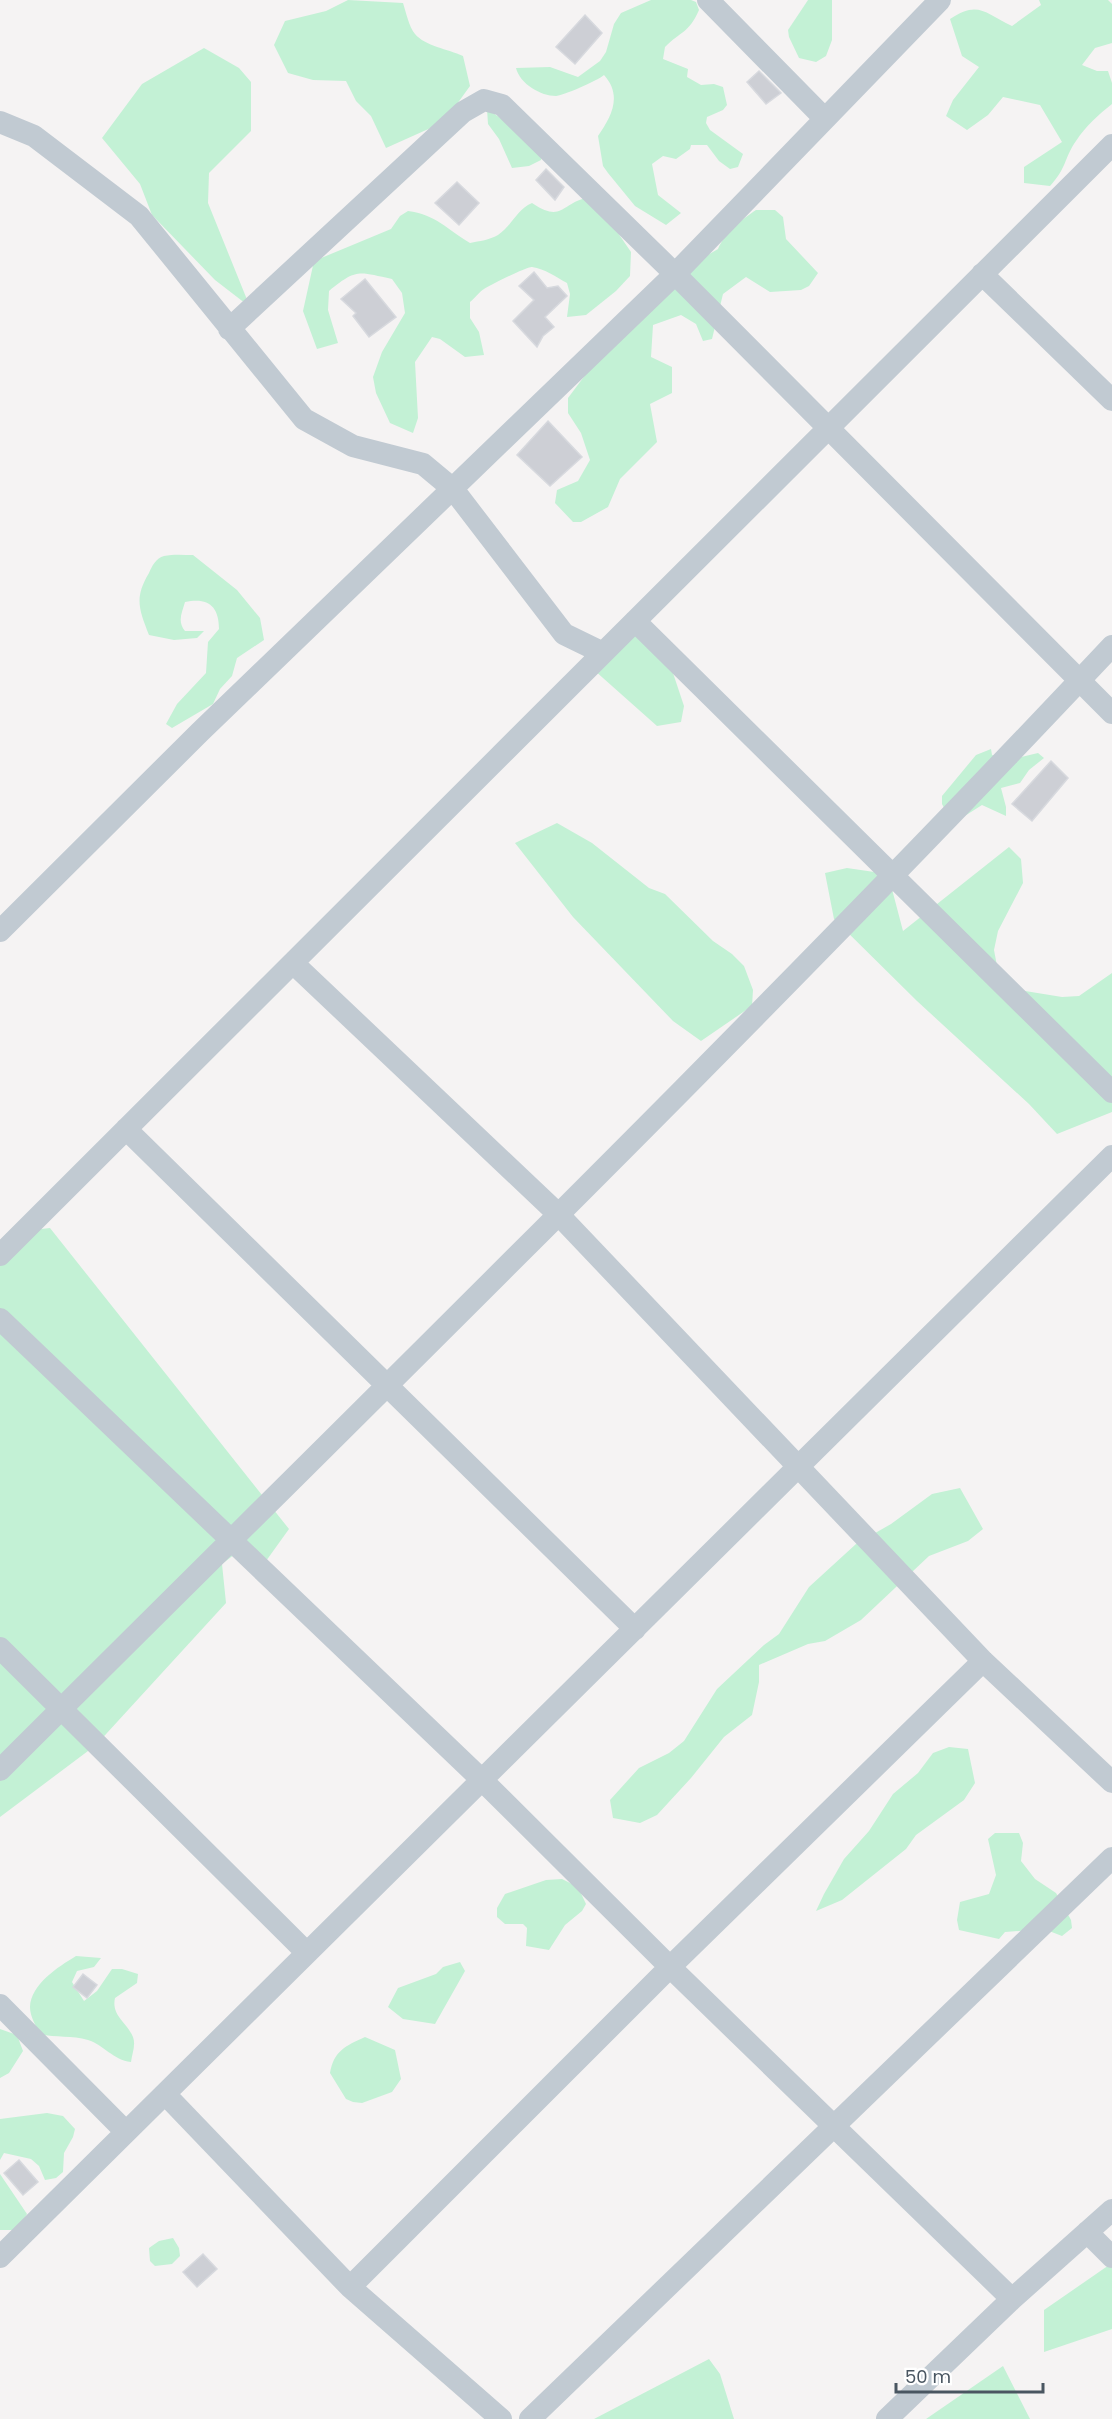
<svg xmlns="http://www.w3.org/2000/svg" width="1112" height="2419" font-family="Poppins,sans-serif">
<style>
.green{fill:#c3f1d5}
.building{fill:#cdcfd5;stroke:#d7d9de;stroke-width:1.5}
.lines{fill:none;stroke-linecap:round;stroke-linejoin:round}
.minor{stroke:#c1cad2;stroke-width:22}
</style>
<rect width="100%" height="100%" fill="#f5f3f3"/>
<path class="green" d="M348,0l55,3c3,9 6,24 12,31 10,12 33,15 48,22l7,30 -26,36 -58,26 -15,-32 -15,-15 -10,-20 -33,-1 -25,-7 -14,-28 11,-24 41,-10z
M651,0h40l5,2 3,8c-10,23 -18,21 -34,37l-2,12 25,10 -1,8 14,8 13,-1 9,3 4,18 -4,5 -16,7 -1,6 4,7 33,24 -5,13 -8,2 -11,-8 -12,-16h-16l-1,4 -14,10 -13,-3 -11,8 6,31 23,18 -15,12 -31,-19 -27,-33 -5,-7 -5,-30c13,-19 25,-40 6,-61 -7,6 -42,21 -48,21 -15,0 -36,-12 -40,-28l34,-1 28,10 22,-16 6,-9 8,-28 7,-11z
M808,0h24v40l-6,16 -10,6 -17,-4 -10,-21 -1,-7z
M1039,0h69l4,4v39l-17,5 -13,17 15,6h11l4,12v21c-13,10 -27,23 -36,37 -12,17 -9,27 -26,45l-26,-3v-16l38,-25 -22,-37 -37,-8 -15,18 -21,15 -21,-14 7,-16 26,-33 -17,-11 -12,-37c28,-19 35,-6 62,7l29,-21z
M204,48l35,20 12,14v49l-42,42 -1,30 42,104 -35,-27 -63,-65 -12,-31 -38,-46 40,-54z
M487,109l56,38 -2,13 -12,6 -17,2 -13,-29 -11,-15z
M586,198l21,19 24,35 -1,24 -14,15 -30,24 -19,2 3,-23 -3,-11c-11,-6 -22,-14 -35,-16 -4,-1 -42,18 -48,22 -5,3 -9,9 -14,13v16l9,14 5,23 -19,2 -25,-18 -8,-2 -17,25 3,56 -5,15 -23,-10 -14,-30 -3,-16 9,-25 23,-39 -3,-20 -10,-14c-34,-7 -35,-11 -63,12l-1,19 10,33 -21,6 -14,-38 11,-50 77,-32 9,-13 8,-5c27,3 40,19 62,32 10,-2 19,-3 28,-8 14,-9 18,-25 34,-32 30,20 29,1 54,-5z
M756,210h19l8,7 3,22 32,34 -9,13 -8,4 -31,2 -24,-15 -23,17 -11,45 -9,2 -7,-17 -15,-9 -28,10 -2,32 21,10v26l-22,11 7,38 -37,37 -12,28 -27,15h-8l-18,-19 2,-13 21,-9 12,-21 -9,-27 -13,-20v-15l21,-28 105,-107 24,-14c6,-15 24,-30 38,-39z
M193,555l44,35 23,28 4,22 -27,18 -5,18 -12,13 -7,15 -41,24 -6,-4 11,-20 29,-31 2,-31 11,-13c0,-23 -11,-32 -34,-27 -3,11 -8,19 0,29h19l-7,7 -23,2 -25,-5c-10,-26 -15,-37 0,-62 3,-7 7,-15 15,-17 9,-2 20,-1 29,-1z
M626,620l42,38 16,48 -3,16 -24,4 -72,-64z
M991,749l1,6 17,5 29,-7 6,5 -15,12 -9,13 -19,5 5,19v9l-24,-11 -22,14 -9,2 -9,-17v-8l34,-41z
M557,823l35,20 57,45 16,6 48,47 19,13 12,12 9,24 -1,16 -51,35 -28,-20 -100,-104 -58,-74z
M1009,847l12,12 2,24 -25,48 -4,19 7,37 61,10 17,-1 33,-23v139l-55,22 -28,-30 -112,-103 -83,-82 -9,-46 22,-5 41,6 15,57z
M50,1228l239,301 -23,32 -27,-10 -17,13 4,39 -130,142 -96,72v-576l7,-8z
M960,1488l23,41 -15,12 -39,15 -68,64 -36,21 -17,3 -49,21v17l-7,33 -28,22 -33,41 -34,37 -17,8 -27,-5 -3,-18 29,-32 30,-15 15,-12 33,-52 47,-44 15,-11 30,-47 47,-43 35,-20 41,-30z
M949,1747l19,2 7,34 -11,17 -48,35 -10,14 -64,51 -26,11 8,-17 20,-35 25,-28 24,-37 25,-21 15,-20z
M995,1833h24l4,10 -2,18 14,18 21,14 15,27 1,8 -10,8 -18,-7 -39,3 -6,7 -40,-9 -2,-10 3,-18 29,-8 7,-19 -8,-36z
M562,1879l16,8 8,17 -4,7 -17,14 -16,25 -23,-4 1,-18 -4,-4h-18l-8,-7v-9l8,-14 41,-14z
M76,1956l25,2 -7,9 -17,4 -5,11 12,19 13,-10 15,-22h10l16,5 -1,9 -22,15c-4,18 12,24 18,39 3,8 -1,17 -2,25 -18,-2 -27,-17 -43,-22 -16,-5 -32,-2 -48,-6 -4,-8 -10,-17 -10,-27 1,-23 28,-40 46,-51z
M460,1962l5,9 -30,53 -32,-5 -15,-12 10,-19 38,-14 7,-7z
M0,2029l17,6 6,16 -14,22 -9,5z
M365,2037l30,13 6,29 -9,13 -30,11 -9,-1 -7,-3 -16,-26c4,-22 15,-27 35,-36z
M47,2113l16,3 12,13 -2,8 -9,16 -1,19 -7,6 -11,2 -6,-14 -8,-7 -27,-6 -4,7v-41z
M0,2174l27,40 -10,16h-17z
M173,2238l6,10 1,8 -8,8 -17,2 -5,-5 -1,-13 10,-7z
M1112,2263v66l-68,23v-42z
M709,2359l11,15 14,45h-140z
M1003,2366l27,53h-104z"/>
<path class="building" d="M585,15l17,18 -27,31 -19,-17z
M759,71l22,22 -15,11 -19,-22z
M546,169l18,18 -9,13 -19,-20z
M457,182l22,21 -20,22 -24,-22z
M534,272l13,16 11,-2 9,10 -22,21 9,10 -11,9 -6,11 -24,-26 21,-21 -15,-14z
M365,279l31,38 -27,20 -16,-21 3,-3 -15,-14z
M548,421l34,36 -32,29 -33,-31z
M1051,761l17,17 -36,43 -20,-17z
M83,1974l14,11 -10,13 -14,-11z
M19,2160l19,22 -15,13 -19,-22z
M203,2254l14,15 -20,18 -14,-15z"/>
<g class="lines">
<path class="minor" d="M708,0l117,119
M0,122l34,14 105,80 165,203 49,27 70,18 30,25 111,145 39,19
M982,274l130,126
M229,329l234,-217 21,-12 18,5 173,169 437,439
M635,621l477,471
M0,931l200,-199 475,-458 265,-274
M293,963l265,251 425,447 129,121
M126,1129l509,500
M0,1255l1112,-1110
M0,1319l482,461 188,187 342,332
M0,1648l307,305
M0,1770c373,-372 751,-740 1112,-1124
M0,2005l126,127
M165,2094l185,193 151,132
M1087,2232l25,25
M0,2257l1112,-1101
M350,2287l320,-320 313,-306
M530,2419l582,-561
M887,2419l125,-120 100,-89"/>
</g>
<path d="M896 2383v9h147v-9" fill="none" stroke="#4a5661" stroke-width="3"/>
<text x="905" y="2383" font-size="18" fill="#4a5661" stroke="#ffffff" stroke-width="4.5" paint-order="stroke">50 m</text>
</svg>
